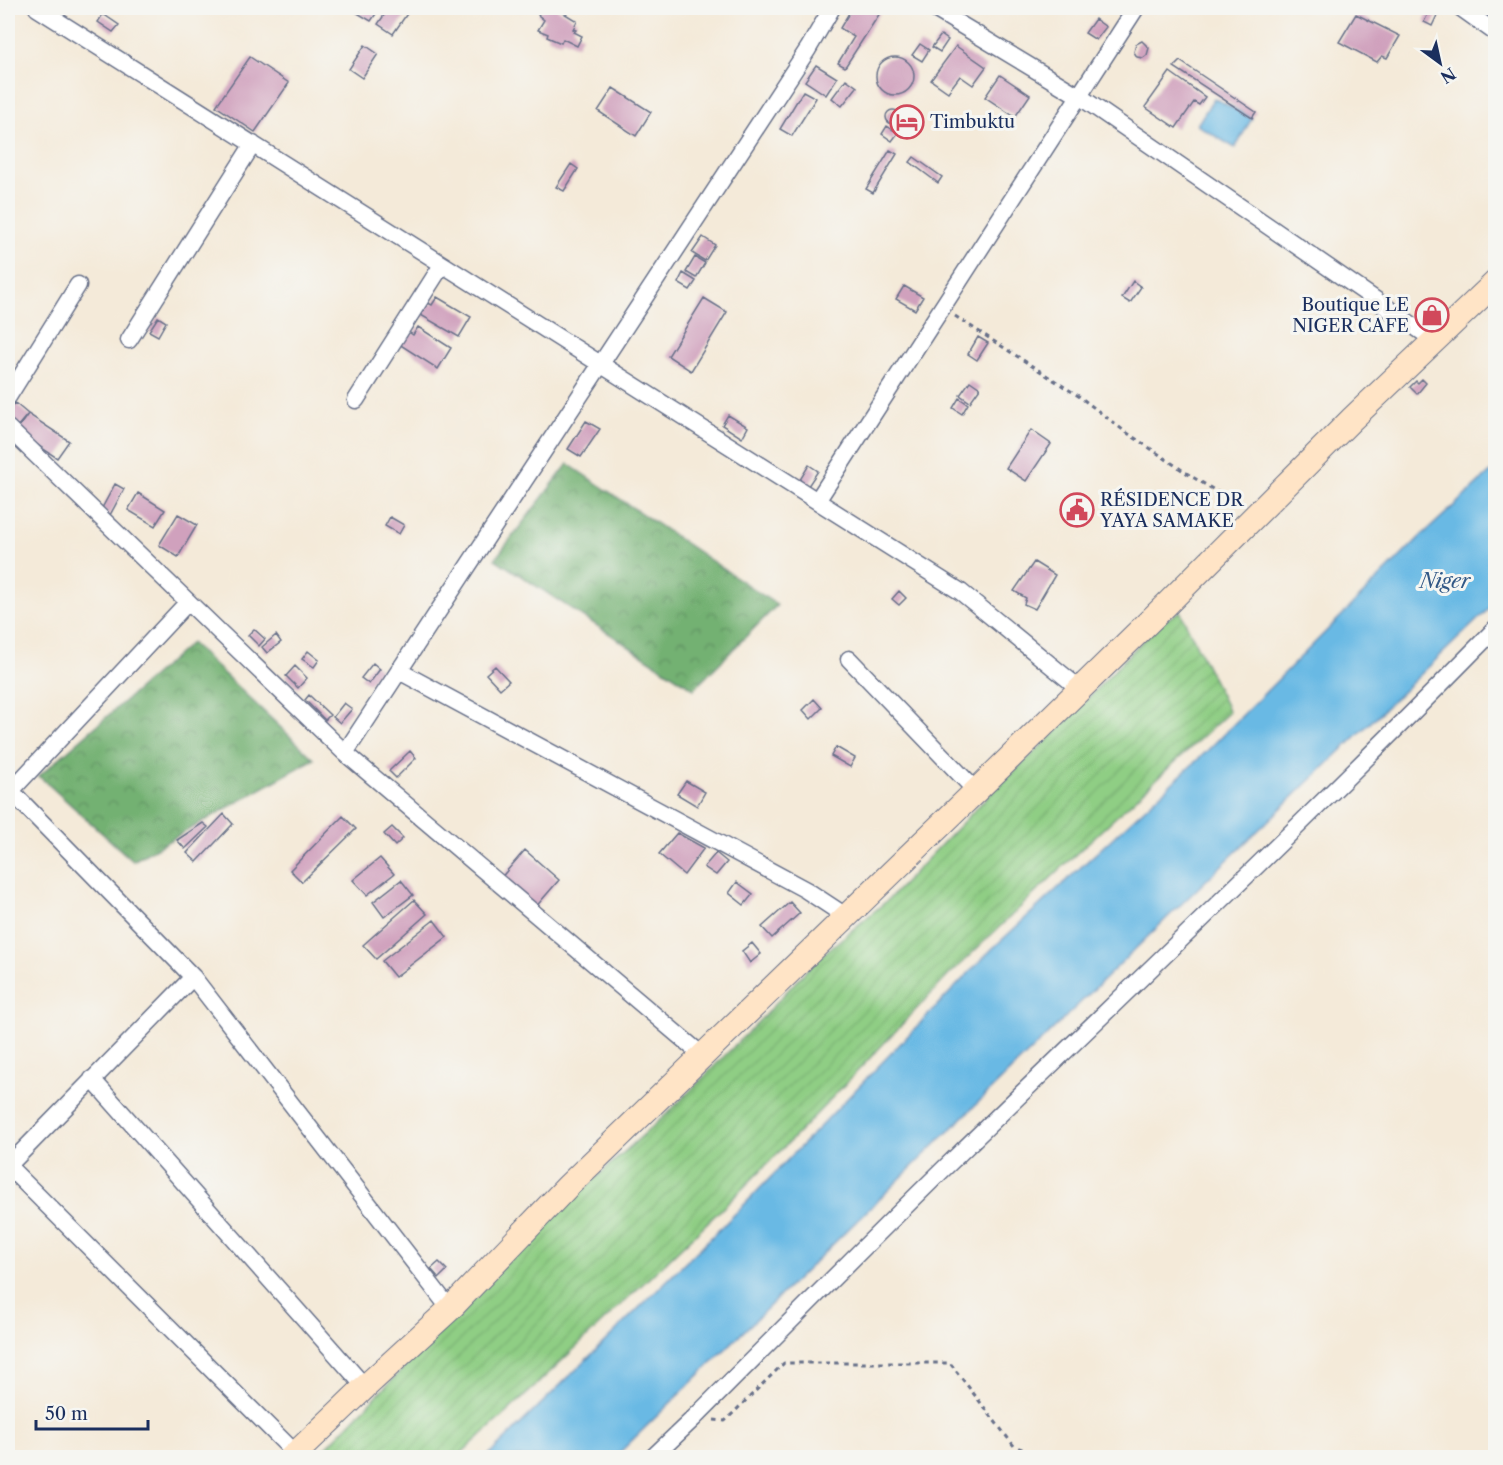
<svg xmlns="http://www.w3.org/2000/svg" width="1503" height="1465" font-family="'Libre Caslon Text',serif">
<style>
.forest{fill:url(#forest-crowns);stroke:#477068;stroke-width:1.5}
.garden{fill:url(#garden-furrows);stroke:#557e71;stroke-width:1.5}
.water{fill:#69b9e4;stroke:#4274a1;stroke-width:1.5}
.building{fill:#d0a1bd}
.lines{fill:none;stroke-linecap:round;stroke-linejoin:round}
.minor-casing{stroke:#677089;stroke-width:19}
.secondary-casing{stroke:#677089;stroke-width:26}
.path{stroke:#677089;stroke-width:3;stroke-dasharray:4.5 4.5;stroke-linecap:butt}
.minor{stroke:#fff;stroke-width:16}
.secondary{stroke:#ffe4c6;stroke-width:24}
.labels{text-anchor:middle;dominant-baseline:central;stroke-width:6;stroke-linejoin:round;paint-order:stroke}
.poi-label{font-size:18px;fill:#1b2f5e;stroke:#f6f6f2;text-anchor:start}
.water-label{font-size:20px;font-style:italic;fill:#325886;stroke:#f6f6f2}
</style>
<defs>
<pattern id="forest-crowns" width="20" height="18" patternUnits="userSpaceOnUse" patternTransform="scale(1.5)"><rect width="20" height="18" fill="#73b172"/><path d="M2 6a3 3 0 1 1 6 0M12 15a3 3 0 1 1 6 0" fill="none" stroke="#5e9061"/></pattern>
<pattern id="garden-furrows" width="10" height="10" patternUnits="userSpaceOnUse" patternTransform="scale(1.5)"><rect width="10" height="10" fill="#8fce84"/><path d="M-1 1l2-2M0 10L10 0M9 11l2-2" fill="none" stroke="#7bb174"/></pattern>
</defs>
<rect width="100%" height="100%" fill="#f6f6f2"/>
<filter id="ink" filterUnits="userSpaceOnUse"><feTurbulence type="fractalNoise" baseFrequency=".0167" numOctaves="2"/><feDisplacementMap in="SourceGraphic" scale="12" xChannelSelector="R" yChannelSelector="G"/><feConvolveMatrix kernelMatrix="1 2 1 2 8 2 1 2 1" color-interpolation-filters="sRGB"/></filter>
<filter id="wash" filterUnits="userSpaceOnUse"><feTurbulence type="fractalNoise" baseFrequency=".008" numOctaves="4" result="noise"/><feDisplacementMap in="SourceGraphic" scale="24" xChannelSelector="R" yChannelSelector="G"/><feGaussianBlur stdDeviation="1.35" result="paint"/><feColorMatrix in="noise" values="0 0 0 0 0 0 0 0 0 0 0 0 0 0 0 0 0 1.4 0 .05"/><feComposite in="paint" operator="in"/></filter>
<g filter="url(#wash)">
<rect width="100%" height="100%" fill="#f4ead9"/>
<path class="forest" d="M568,464l209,141 -83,84 -199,-130z
M191,643l123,116 -181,102 -94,-85z"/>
<path class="garden" d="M1180,611l49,101 -151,140 -130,124 -141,148 -76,76 -203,193 -71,64 -141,1 225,-231 130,-117 93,-94 51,-55 74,-62 101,-105 69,-65 97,-103z"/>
<path class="water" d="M1214,98l38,20 -17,30 -38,-23z
M1495,468v135l-326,313 -554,541h-128l253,-248 252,-260 215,-198 213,-214z"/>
<g id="blocks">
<path class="building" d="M349,8h31l-9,13z
M389,8h22l-18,26 -15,-10z
M543,8h16l-2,1 20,12 -4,8 3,1 -2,2 8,4 -5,10 -14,-7 -2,4 -14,-6 1,-3 -10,-4 6,-10 -6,-5z
M852,8h19l9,5 -35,54 -7,-4 16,-26 -14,-9z
M1431,8l9,1 -8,17 -8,-4z
M103,14l16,11 -6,7 -15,-10z
M1356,14l44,22 -13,22 -5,-2 -5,6 -38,-20z
M1095,19l11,8 -10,13 -11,-7z
M941,35l7,5 -8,12 -8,-5z
M1142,41l7,7 -2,7 -4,3 -6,-1 -3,-5 2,-8z
M920,44l9,6 -7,11 -10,-6z
M365,45l13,9 -16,24 -13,-9z
M956,46l30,21 -13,18 -13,-9 -12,16 -17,-12z
M250,57l39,26 -34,49 -39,-26z
M876 76a19 19 0 1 1 38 0a19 19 0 1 1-38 0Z
M1180,61l76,51 -4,6 -78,-51z
M816,65l21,13 -11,17 -21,-14z
M1170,72l35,25 -6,8 -5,-3 -18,26 -31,-21z
M1000,75l30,20 -15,22 -30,-20z
M846,79l11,8 -15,19 -10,-8z
M613,88l38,24 -15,24 -38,-25z
M803,91l13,7 -24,38 -12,-7z
M886 117a7 7 0 1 1 14 0a7 7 0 1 1-14 0Z
M887,126l6,4 3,-4 5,3 -9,12 -10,-7z
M890,150l7,4 -24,39 -7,-4z
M914,157l28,20 -4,6 -28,-21z
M571,164l7,5 -14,22 -8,-4z
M703,237l12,8 -10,16 -13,-8z
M695,257l10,6 -9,15 -10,-6z
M683,273l13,8 -6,9 -12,-7z
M1133,281l8,6 -11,16 -8,-5z
M904,286l19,11 -8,13 -19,-11z
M437,297l34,20 -12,20 -40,-23 7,-12 6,3z
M704,298l23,14 -36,59 -23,-15z
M158,317l8,5 -8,14 -9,-5z
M418,327l33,21 -13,21 -39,-25 8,-13 6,4z
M978,337l10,6 -11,17 -9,-6z
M1422,379l4,4 -9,11 -7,-7 6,-6 2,2z
M970,381l10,7 -10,14 -10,-7z
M959,398l9,6 -6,10 -9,-6z
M15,403l13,11 41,27 -12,17 -41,-27 12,-17 -11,13 -9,-8v-8z
M728,415l20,12 -6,11 -20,-13z
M586,421l14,8 -19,28 -13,-8z
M1031,430l20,14 -25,37 -20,-13z
M809,465l9,6 -12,18 -8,-6z
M115,484l9,5 -14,26 -9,-5z
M138,493l27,17 -10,16 -27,-16z
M178,514l19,11 -19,32 -19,-12z
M390,517l14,8 -5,9 -14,-8z
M1034,562l21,13 -20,34 -11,-5 2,-6 -12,-7z
M899,591l7,7 -7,7 -7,-6z
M254,629l11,10 -6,7 -11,-11z
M276,635l5,7 -14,11 -5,-6z
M308,651l11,9 -5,7 -12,-8z
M373,663l7,6 -11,15 -8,-6z
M295,666l12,12 -9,10 -12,-12z
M495,666l14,15 -9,8 -14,-15z
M309,695l21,20 -5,5 -20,-20z
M814,699l8,9 -11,11 -8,-9z
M344,703l8,6 -12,14 -7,-6z
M836,747l19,11 -5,9 -19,-11z
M410,751l6,7 -20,20 -7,-7z
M686,781l19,11 -8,14 -20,-12z
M224,814l9,10 -36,38 -10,-9z
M343,816l13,13 -54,53 -12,-12z
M203,823l5,4 -23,22 -8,-9z
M392,827l11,11 -8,8 -11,-12z
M677,833l27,15 -20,27 -25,-21z
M525,850l34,30 -25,29 -35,-29z
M716,853l11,9 -11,13 -12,-8z
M380,858l14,16 -27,21 -14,-15z
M401,880l12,15 -29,22 -11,-15z
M737,882l16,12 -9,11 -15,-12z
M414,900l13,14 -51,45 -13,-14z
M790,902l10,11 -28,25 -10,-11z
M434,920l13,17 -52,40 -13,-16z
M752,943l9,11 -11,9 -8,-12z
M439,1262l8,8 -8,8 -8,-9z"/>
</g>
</g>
<g filter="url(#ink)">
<use href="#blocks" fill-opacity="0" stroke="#677089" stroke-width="1.5"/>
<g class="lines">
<defs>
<path id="minor" d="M37,8l924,584 119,97
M933,8l146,88 355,244
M1461,8l35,25
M129,340l124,-196
M8,397l70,-112
M356,400l86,-135
M8,428l337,325 358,303
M817,501l319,-493
M849,659l127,132
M399,671l407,219 41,27
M345,753l463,-704 24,-41
M8,788l185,189 257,332
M8,794l180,-192
M92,1079l273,308
M8,1166l287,287
M8,1166l185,-189
M652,1458l42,-40c88,-88 175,-177 264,-263 180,-175 362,-347 538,-527"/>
<path id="secondary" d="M291,1458l74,-71 85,-78 118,-123 408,-395 191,-187 185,-185 144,-137"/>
</defs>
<use href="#minor" class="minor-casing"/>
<use href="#secondary" class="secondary-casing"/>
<path class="path" d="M955,316l125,81 43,33 68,46 48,29
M714,1420l11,1 59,-58h166l64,83 31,12"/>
<use href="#minor" class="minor"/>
<use href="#secondary" class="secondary"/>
</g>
</g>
<defs>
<symbol id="hotel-ring" viewBox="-11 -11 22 22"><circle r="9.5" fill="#f6f6f2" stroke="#d1495b" stroke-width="1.5"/><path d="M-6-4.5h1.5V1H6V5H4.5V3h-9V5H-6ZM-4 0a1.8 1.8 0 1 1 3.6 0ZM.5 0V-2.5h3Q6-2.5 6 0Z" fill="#d1495b"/></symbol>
<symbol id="shop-ring" viewBox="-11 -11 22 22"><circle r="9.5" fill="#f6f6f2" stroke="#d1495b" stroke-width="1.5"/><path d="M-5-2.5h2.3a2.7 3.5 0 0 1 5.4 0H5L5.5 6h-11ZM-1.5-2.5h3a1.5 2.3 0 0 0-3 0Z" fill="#d1495b"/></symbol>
<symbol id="civic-ring" viewBox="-11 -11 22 22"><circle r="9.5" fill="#f6f6f2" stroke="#d1495b" stroke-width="1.5"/><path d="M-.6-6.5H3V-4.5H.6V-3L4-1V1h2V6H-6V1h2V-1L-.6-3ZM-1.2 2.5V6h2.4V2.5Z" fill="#d1495b"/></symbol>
</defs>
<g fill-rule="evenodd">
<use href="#hotel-ring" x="888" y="103" width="38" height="38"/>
<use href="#shop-ring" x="1413" y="296" width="38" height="38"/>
<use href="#civic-ring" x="1058" y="491" width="38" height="38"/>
</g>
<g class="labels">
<g class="poi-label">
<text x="930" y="122">Timbuktu</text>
<text x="1409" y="305" text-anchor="end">Boutique LE<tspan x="1409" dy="21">NIGER CAFE</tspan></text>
<text x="1100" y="500">RÉSIDENCE DR<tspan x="1100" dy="21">YAYA SAMAKE</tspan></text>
</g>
<g class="water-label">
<text x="1445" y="581">Niger</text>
</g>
</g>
<rect width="1503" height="1465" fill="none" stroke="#f6f6f2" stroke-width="30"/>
<g transform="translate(1440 63) rotate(147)" stroke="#f6f6f2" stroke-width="4.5" paint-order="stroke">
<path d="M0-4.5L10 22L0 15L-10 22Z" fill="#1b2f5e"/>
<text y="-9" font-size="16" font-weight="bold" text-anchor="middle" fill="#1b2f5e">N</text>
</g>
<path d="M36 1420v9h112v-9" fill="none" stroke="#1b2f5e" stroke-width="3"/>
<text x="45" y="1420" font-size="18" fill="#1b2f5e" stroke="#f6f6f2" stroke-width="4.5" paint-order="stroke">50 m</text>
</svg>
